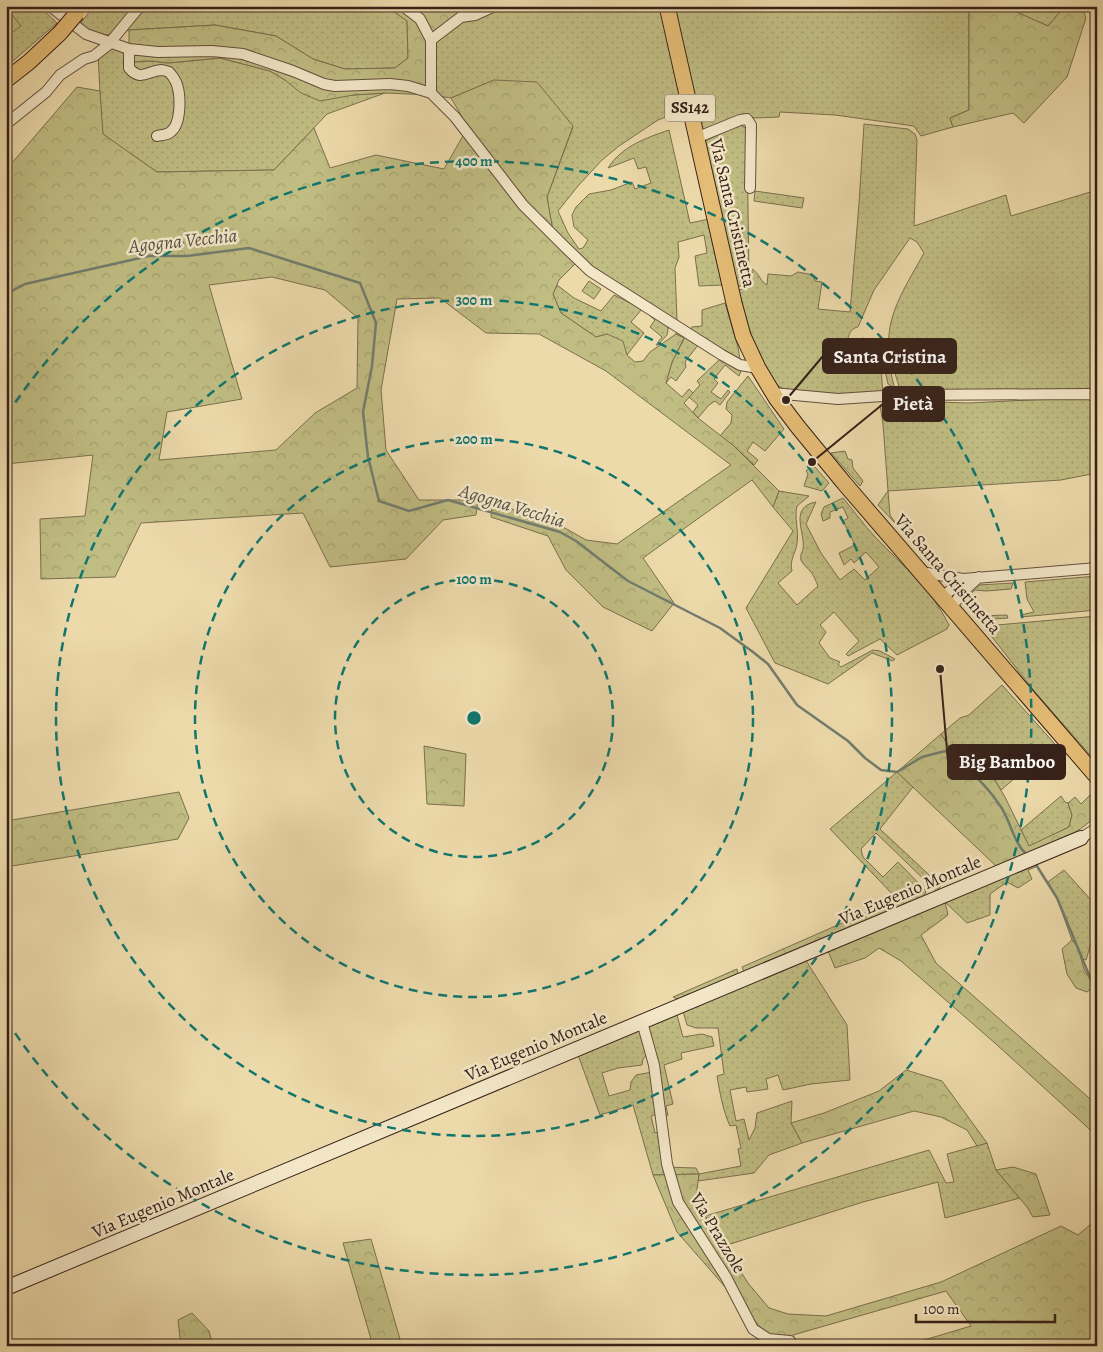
<svg xmlns="http://www.w3.org/2000/svg" width="1103" height="1352" font-family="Alegreya,serif">
<style>
.grass{fill:url(#grass-dots);stroke:#7b6f4e}
.forest{fill:url(#forest-crowns);stroke:#7b6f4e;fill-rule:evenodd}
.lines{fill:none;stroke-linecap:round;stroke-linejoin:round}
.stream{stroke:#727d6e;stroke-width:2.5}
.street-casing{stroke:#644f3e;stroke-width:12}
.secondary-casing{stroke:#362119;stroke-width:16}
.primary-casing{stroke:#362119;stroke-width:17}
.street{stroke:#f3e7c8;stroke-width:10}
.secondary{stroke:#f3e7c8;stroke-width:14}
.primary{stroke:#e6bd76;stroke-width:15}
.primary-bridge-casing{stroke:#362119;stroke-width:17;stroke-linecap:butt}
.primary-bridge{stroke:#e6bd76;stroke-width:15}
.ring{fill:none;stroke:#0f766e;stroke-width:2.5;stroke-dasharray:9 6}
.labels{text-anchor:middle;dominant-baseline:central;stroke-width:5;stroke-linejoin:round;paint-order:stroke}
.shield{fill:#f3e7c8;stroke:#6f5c4e;stroke-width:1}
.shield-label{font-size:16px;font-weight:bold;fill:#362119}
.street-label{font-size:18px;fill:#362119;stroke:#f3e7c8}
.water-label{font-size:19px;font-style:italic;fill:#544f44;stroke:#f3e7c8}
.centre{fill:#0f766e;stroke:#f3e7c8;stroke-width:2.5}
.ring-label{font-size:15px;text-anchor:middle;font-weight:bold;fill:#0f766e;stroke:#f3e7c8;stroke-width:5;stroke-linejoin:round;paint-order:stroke}
.leader{fill:none;stroke:#362119;stroke-width:2}
.callout-dot{fill:#362119;stroke:#f3e7c8;stroke-width:2}
.callout{fill:#362119;stroke:#362119;stroke-width:2}
.callout-label{font-size:19px;text-anchor:middle;font-weight:bold;fill:#fff}
</style>
<defs>
<pattern id="grass-dots" width="8" height="8" patternUnits="userSpaceOnUse" patternTransform="scale(1.25)"><rect width="8" height="8" fill="#c0bd83"/><path d="M2 2h.1M6 6h.1" fill="none" stroke="#a6a271" stroke-width="1.8" stroke-linecap="round"/></pattern>
<pattern id="forest-crowns" width="20" height="18" patternUnits="userSpaceOnUse" patternTransform="scale(1.25)"><rect width="20" height="18" fill="#c0bd83"/><path d="M2 6a3 3 0 1 1 6 0M12 15a3 3 0 1 1 6 0" fill="none" stroke="#a6a271"/></pattern>
</defs>
<rect width="100%" height="100%" fill="#eddaab"/>
<filter id="stains"><feTurbulence type="fractalNoise" baseFrequency=".004" numOctaves="4"/><feColorMatrix values="0 0 0 0 .2 0 0 0 0 .09 0 0 0 0 .02 0 0 0 .5 -.17"/></filter>
<radialGradient id="worn" r=".72"><stop offset=".6" stop-color="#630" stop-opacity="0"/><stop offset="1" stop-color="#630" stop-opacity=".3"/></radialGradient>
<path class="grass" d="M6,6h33l18,17 -51,44z
M94,6h292l21,15 1,37 -13,10 -50,1 -32,-10 -37,-23 -61,-11 -86,5 -23,5 -12,-1 -15,-9z
M449,6h211l24,104 -26,10 -39,26 -17,14 -24,26 -20,25 10,22 11,16 4,-1 5,-8 -14,-13 -2,-12 4,-8 13,-13 22,-4 21,-8 3,7 16,-6 -5,-16 -8,2 -4,-11 -26,10c14,-22 38,-30 61,-38l21,93 19,-4 14,66 -24,1 -4,-30 12,-3 -3,-18 -26,7 1,15 -4,11 2,52h-2l-75,-47 -36,-29 -11,-12 -6,-35 26,-70 -79,-47 -43,18 -20,-3v-55l30,-23z
M674,6h295v104l-19,8 3,9 -32,9 -7,-10 -79,-11 -55,-3 -1,5 -24,1 -10,-3 -44,16z
M1003,6h62l-17,20z
M108,45l21,6 3,11 20,-1 16,2 52,-5 50,13 15,9 68,15 32,-2 -58,21 -53,56 -117,2 -55,-38 -4,-81z
M864,124l44,5 7,5 2,6 -3,86 92,-31 5,21 86,-26v205l-196,-2c-4,-15 -11,-31 -12,-46 -3,-34 20,-66 35,-94l-7,-11 -7,-4 -36,52 -16,37c-6,1 -9,6 -10,12l5,4 10,-5 20,8 3,5 8,35 -1,1 -5,-3 -4,-17h-3l2,28c-19,1 -93,2 -106,-10 -2,-2 -4,-7 -6,-9 -17,-26 -25,-56 -32,-86 14,-4 13,-7 13,-21 7,4 8,12 15,16l1,-11 23,2 7,-4 15,3 2,6 7,1 -4,27 32,3 9,-108z
M740,125l7,4 2,152 -2,3 -10,3 -34,-145z
M755,191l49,7 -2,10 -48,-7z
M589,281l12,8 -7,10 -12,-8z
M557,285l17,13 27,13 13,-16 28,14 -11,13 13,11 -17,22 -20,-21 -11,3 -35,-24 -8,-19z
M725,303l13,44 2,12 -49,-28 1,-4 10,-1v-16z
M651,313l18,11 -2,11 -9,10h-2l6,-8 -12,-10 5,-7 -6,-5z
M677,331l35,21 -2,2 -12,-9 -13,17 1,5 -10,14 -5,-4 -5,6 6,-21 12,-23 -8,-5z
M720,359l21,12 -2,5 -14,-11 -11,14 4,4 -7,9 10,7 7,-9 2,2 -10,13 -5,-4 -6,4 -11,13 -5,-6 5,-7 -9,-8 11,-12 -3,-4z
M748,376l36,53 -19,22 -12,-9 -6,9 11,9 -4,5 -20,-19 -14,-10 11,-13 1,-8 -6,-6 1,-7z
M1089,397l8,4v72l-36,7 -173,11 2,24 6,9 -18,-19 10,-14 -5,-67 -3,-19 19,-4 70,2z
M845,451l3,8 4,1 1,8 10,13 -3,5 -29,-33z
M810,467h5l14,16 -7,8 -18,-5 4,-12 -2,-3z
M779,491l30,5 -12,10c-3,12 2,24 0,37 -1,10 -8,17 -5,28l-14,12 19,22 21,-19c-2,-5 -4,-10 -7,-14 -3,-4 -8,-7 -10,-12 -1,-6 1,-7 2,-11 3,-15 -15,-42 13,-47l-10,22 15,29 19,27 14,-11 11,11 14,-13 -13,-15 -12,11 -3,-4 -7,6 -5,-12 16,-8 -12,-24 5,-3 -5,-11 -13,5v6l-7,3 -2,-7 3,-7 19,-9c11,13 21,27 32,39 27,28 56,51 74,88l-2,4 -50,26 -17,-16 -32,17 -2,-2 13,-13 -25,-29 -14,13 6,7 -7,11 11,15 10,4 -2,2 3,3 32,-17 7,1 15,8 -2,2 -21,-8 -44,31 -53,-21 -29,-55 47,-77 -20,-24z
M1097,576v34l-76,7v-2l13,-3 -7,-13 -2,-17z
M1013,583l-2,6 -25,2 -11,-1 -6,6 -1,6 12,14 27,-1 1,3 -29,2c-7,-8 -16,-14 -13,-26l12,-9z
M1097,616v147l-62,-71 -50,-64 1,-2z
M1002,685l53,59 -54,46 -27,-44 -21,7 -12,-19 19,-16 9,-3z
M897,772l16,15 -33,42 61,57 -5,5 -60,-58 -15,16 2,8 20,20 15,-15 28,29 -2,6 -16,9 -11,-7 -67,-70z
M1061,796l4,6 3,1 4,12 -3,12 -40,20 -8,-17z
M1034,862l4,4 -10,4 4,9 -14,9 -11,-6 -17,12v21l-23,8 -22,-21z
M1064,870l27,30 6,-5v40l-4,2 -7,23 -5,-1 -3,-12 -6,-7 -15,-42 -9,-16z
M805,959l42,66 3,55 -39,4 -28,6 -5,-15 -12,4 2,10 -21,3 -1,-5 -16,3 6,31 8,-2 5,21 6,-12 2,-15 35,-12 -1,22 11,20 -33,12 -15,18 -56,8 1,-7 -46,1 -20,-70 -33,10 -22,-60 62,-27 8,26 -5,5 -1,6 -24,3 -16,5 7,23 21,-6 1,-8 5,-7 16,-3 6,42 -7,2 4,17 3,-1c4,11 2,22 6,35l32,1 3,6 42,-8 -3,-17 3,-1 -5,-23 -6,1c-7,-15 -10,-33 -13,-50l7,-2 -6,-46h-22l-9,-3 -4,-14z
M677,1015l6,22 19,-3 10,3 2,9 -33,7 1,6 -18,6 9,39 -7,2 2,9 -3,2 -19,-90z
M987,1143l9,27 24,28 -75,20 -7,-36 -75,20 -139,44 -19,-30 224,-66 17,33 8,-1 -7,-28z"/>
<path class="forest" d="M386,6h63l12,11 -30,23v55l-46,-2 -32,2 -33,6 -19,-8 -16,-13 -15,-9 -50,-13 -52,5 -16,-2 -20,1 -3,-7v-25l86,-5 61,11 37,23 32,10 50,-1 13,-10 -1,-37z
M969,6h34l45,20 17,-20h17l4,12 -19,59 -43,46 -11,-10 -60,14 -3,-9 19,-8z
M6,7l15,19 -15,11z
M494,80l43,2 36,44 -26,71 8,46 21,20 -17,17 -6,14 8,19 35,24 11,-3 16,7 4,14 8,7 8,-1 7,-9 26,-18 8,4 -12,24 -6,21 16,14 7,-8 4,4 -9,10 14,15 36,28 45,45 -6,16 -21,-27 -109,78 31,45 -22,28 -49,-24 -37,-37 -18,-34 -57,-19 1,-13 57,15 37,21 31,4 114,-79 -125,-94 -67,-37 -53,-1 -46,-35 -43,1 -16,91 5,60 33,50h59l-2,15 -33,5 -37,39 -76,8 -27,-54 -162,10 -26,54 -74,2 -1,-60 45,-3 8,-61 -87,9v-294l71,-83 23,4 3,43 54,38 117,-2 40,-42 16,40 46,-13 68,14 24,-42 -17,-29zM272,277l53,13 33,28 -1,70 -42,25 -39,37 -117,10 8,-48 75,-13 -33,-114z
M941,734l12,19 21,-7 31,51 24,49 40,-19 3,-12 -4,-12 7,-6 6,7 9,-9 7,-2v22c-28,28 -65,37 -101,51l-99,-94z
M424,746l42,8 -2,52 -37,-2z
M179,792l10,26 -11,21 -172,28v-46z
M897,899l11,7 -163,68 -3,-7z
M945,902l3,13 -27,20 15,28 161,142v31l-101,-92 -95,-83 -22,-13 -14,10 -30,10 -7,-17z
M1072,940l6,7 6,22 10,18 -7,5 -11,-4 -9,-14 -5,-25z
M737,969l1,6 -44,19h-6l-10,5 -5,-2z
M906,1070l36,11 45,62 -10,3 -10,-16 -26,-13 -27,-6 -112,32 -11,-20 33,-10 55,-22z
M1013,1167l23,7 14,41 -17,2 -6,-10 -31,-37z
M699,1174l-4,30 8,9 45,70 21,25 19,6 38,2 115,-34 120,-56 17,9 19,-16v127h-193l67,-20 -25,-35 -153,44 5,11h-18l-12,-10 -91,-104 -24,-57z
M371,1239l31,107h-29l-30,-103z
M192,1313l17,18 4,15h-32l-3,-26z"/>
<g class="lines">
<path class="stream" d="M6,294l19,-10 124,-28h38l62,-8 111,35 16,40 -4,43 -9,46 5,45 11,44 30,10 39,-11 112,32 16,9 52,40 92,47 33,24 15,12 29,41 51,36 17,17 16,12 16,2 25,-15 23,-6c21,15 41,33 56,56 10,15 12,35 26,48
M1035,863l22,35 40,96"/>
<defs>
<path id="street" d="M50,6l36,28 43,15 29,3 54,-1 31,3 50,17 31,13 11,2 55,-2 18,2 23,7
M403,6l17,13 11,21v53l24,24 68,88 41,41 26,25 132,84 18,10 18,3
M431,40l30,-23 14,-2 20,-9
M129,49v19c12,14 18,3 32,2 3,0 5,1 8,2 3,3 5,6 7,10 5,12 6,44 -7,51 -3,2 -8,2 -12,3
M6,124l40,-32 14,-17 24,-16 10,-3 14,-11 32,-39
M696,138l44,-18 7,-1 4,6 -1,63
M773,393l65,6 60,-4 191,-1 8,3
M921,572l42,7 134,-11
M943,597l20,-18
M951,607l16,-19 12,-11
M1081,838l16,-10
M642,1022l12,43 13,99 11,38 48,75 27,52 15,10 22,2"/>
<path id="secondary" d="M6,1288l1075,-450"/>
<path id="primary" d="M667,6l67,297 9,33 15,32 18,30 22,29 46,56 253,294
M6,80l23,-18 31,-29"/>
</defs>
<use href="#street" class="street-casing"/>
<use href="#secondary" class="secondary-casing"/>
<use href="#primary" class="primary-casing"/>
<use href="#street" class="street"/>
<use href="#secondary" class="secondary"/>
<use href="#primary" class="primary"/>
<defs>
<path id="primary-bridge" d="M60,33l17,-20"/>
</defs>
<use href="#primary-bridge" class="primary-bridge-casing"/>
<use href="#primary-bridge" class="primary-bridge"/>
</g>
<g class="ring">
<circle cx="474" cy="718" r="139"/>
<circle cx="474" cy="718" r="279"/>
<circle cx="474" cy="718" r="418"/>
<path d="M7 415A557 557 0 1 1 7 1021"/>
</g>
<g class="labels">
<rect class="shield" x="665" y="94.5" width="50" height="27" rx="4"/>
<g class="shield-label">
<text x="690" y="108">SS142</text>
</g>
<g class="street-label">
<text transform="translate(733 213) rotate(77)">Via Santa Cristinetta</text>
<text transform="translate(948 574) rotate(49)">Via Santa Cristinetta</text>
<text transform="translate(910 890) rotate(-23)">Via Eugenio Montale</text>
<text transform="translate(536 1046) rotate(-23)">Via Eugenio Montale</text>
<text transform="translate(163 1203) rotate(-23)">Via Eugenio Montale</text>
<text transform="translate(718 1233) rotate(59)">Via Prazzole</text>
</g>
<g class="water-label">
<text transform="translate(183 241) rotate(-6)">Agogna Vecchia</text>
<text transform="translate(512 506) rotate(17)">Agogna Vecchia</text>
</g>
</g>
<circle cx="474" cy="718" r="8" class="centre"/>
<g class="ring-label">
<text x="474" y="166">400 m</text>
<text x="474" y="305">300 m</text>
<text x="474" y="444">200 m</text>
<text x="474" y="584">100 m</text>
</g>
<path class="leader" d="M786 400L823 356M812 462L883 404M940 669L948 762"/>
<g class="callout-dot">
<circle cx="786" cy="400" r="5"/>
<circle cx="812" cy="462" r="5"/>
<circle cx="940" cy="669" r="5"/>
</g>
<g class="callout">
<rect x="823" y="339" width="133" height="34" rx="5"/>
<rect x="883" y="387" width="61" height="34" rx="5"/>
<rect x="948" y="745" width="117" height="34" rx="5"/>
</g>
<g class="callout-label">
<text x="890" y="363">Santa Cristina</text>
<text x="913" y="410">Pietà</text>
<text x="1007" y="768">Big Bamboo</text>
</g>
<rect width="1103" height="1352" fill="none" stroke="#eddaab" stroke-width="25"/>
<rect x="8" y="8" width="1088" height="1337" fill="none" stroke="#362119" stroke-width="2.5"/>
<rect x="12" y="12" width="1078" height="1327" fill="none" stroke="#362119"/>
<path d="M916 1314v8h139v-8" fill="none" stroke="#362119" stroke-width="2.5"/>
<text x="923" y="1314" font-size="15" fill="#362119" stroke="#f3e7c8" stroke-width="4" paint-order="stroke">100 m</text>
<rect width="100%" height="100%" filter="url(#stains)"/>
<rect width="100%" height="100%" fill="url(#worn)"/>
</svg>
